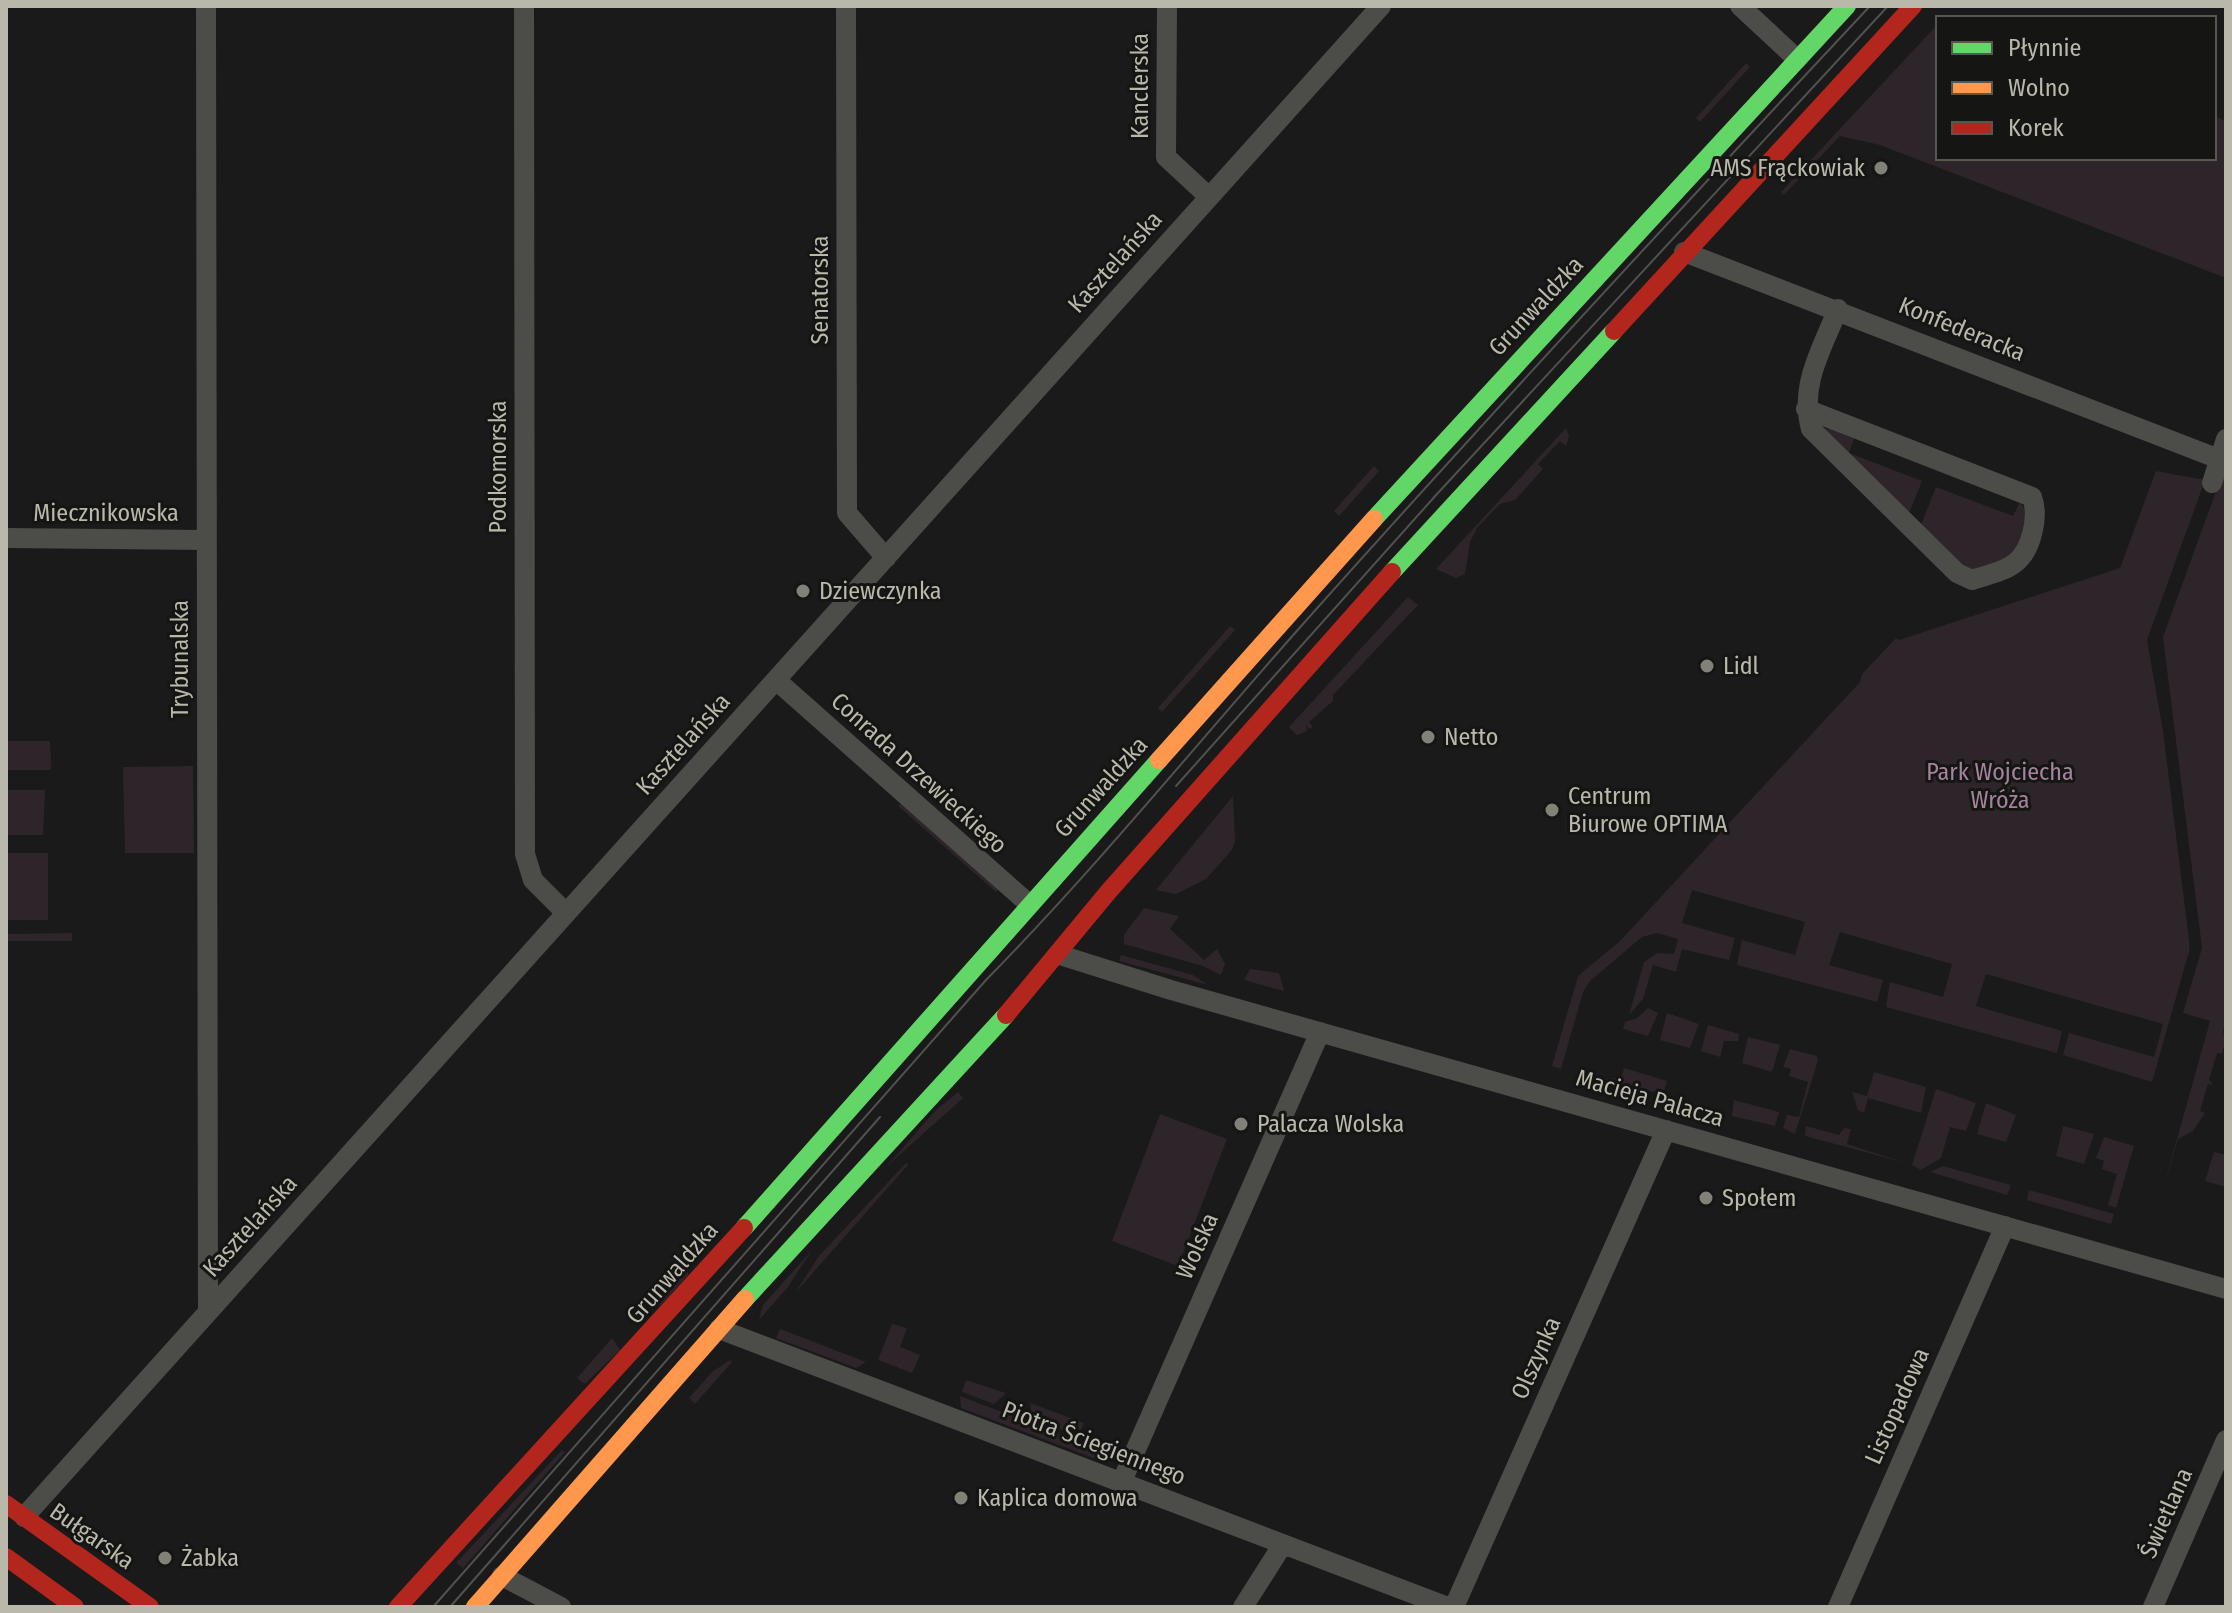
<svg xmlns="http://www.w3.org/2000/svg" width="2232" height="1613" font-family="'Fira Sans Condensed',sans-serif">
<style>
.green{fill:#2d252a}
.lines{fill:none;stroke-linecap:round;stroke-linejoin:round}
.street{stroke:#4c4c48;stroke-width:20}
.fast{stroke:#63d668;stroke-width:18}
.slow{stroke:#ff974d;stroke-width:18}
.jam{stroke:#b3261e;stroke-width:18}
.tram{stroke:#51514e;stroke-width:2}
.poi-dot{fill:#828178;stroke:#151614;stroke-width:3}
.labels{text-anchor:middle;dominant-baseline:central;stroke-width:6;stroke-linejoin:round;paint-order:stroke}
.street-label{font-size:24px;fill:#bab8ab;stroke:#151614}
.poi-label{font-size:24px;fill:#bab8ab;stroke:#151614;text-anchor:start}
.park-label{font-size:24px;fill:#a4839c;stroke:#151614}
</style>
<rect width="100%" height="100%" fill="#1a1a1a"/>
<path class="green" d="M1938,24v134h276v-42l12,5v157l-346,-133 -40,-9 -56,59 -3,-3z
M1746,63l4,4 -50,55 -4,-4z
M1566,428l3,8 -3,10 -6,-5 -22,23 5,5 -28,31 -15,4 -23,24 -7,14 -5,32 -9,4 -20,-9z
M1830,428l24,10 -5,15 73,28 -12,30 -4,2 -82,-84z
M2226,464v556l-3,12 3,7 -4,14h-5l-8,27 4,5 -5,-1 -8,27 5,2 -12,18 -15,8 -18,61 50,-179 -27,-8 19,-65 -39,-311z
M1374,466l5,5 -40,45 -5,-5z
M2156,471l49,9 -58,160 16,91 27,217 -38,134 -89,-27 6,-22 85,24 9,-33 -177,-50 -10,32 86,25 -5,22 -171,-46 4,-25 53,15 9,-33 -112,-32 -11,33 54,15 -6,22 -140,-37 5,-25 53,15 10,-33 -113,-32 -10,33 53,15 -6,22 -47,-11 -6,23 -23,-7 -10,34 -14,16 15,-53 13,-9 17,1 4,-15 -21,-6 -15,4 -52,44 -7,11 -22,77 -9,-3 26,-90 42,-35 240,-259 2,-8 34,-36 3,2 221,-72z
M1936,487l77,29 7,-14 9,13 -13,40 -43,19 -54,-44z
M1408,597l10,8 -85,90v6l-24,21 4,5 -3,2 -4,-4 1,6 -10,4 -8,-8z
M1230,626l5,4 -73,82 -4,-4z
M6,741h44l1,29h-45z
M193,766l1,87h-69l-2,-86z
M6,790h39l-2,45h-37z
M1233,796l2,45 -3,9 -26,29 -30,15 -20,-4z
M901,803l98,86 -3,3 -98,-86z
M6,853h42v67h-42z
M1144,908l35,8 -9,13 34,31 13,-11 8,15 -4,11 -18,-9 -79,-22v-9z
M72,933v8h-66v-7z
M1121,955l72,20 15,10 -89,-24z
M1250,969l29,4 5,18 -40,-11z
M1648,1008l10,5 -10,23 -25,-7 2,-7 12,-4z
M1667,1013l32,11 -9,24 -30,-8z
M1708,1025l31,9 -1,7h-14l-4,16 -19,-6z
M1748,1037l32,8 -8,27 -30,-9z
M1790,1049l27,7 1,4 -23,74 -12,-6 4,-13 12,2 9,-35 -19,-6 2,-7 -8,-2z
M1624,1068l43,13 -4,13 -60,-15 18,-1z
M1874,1072l52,15 -5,26 -53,-15 -4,15 -6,-3 -6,-18 15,4z
M1936,1089l40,14 -10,28 -16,-4 -9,31 -20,12 -9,-5z
M958,1092l5,6 -77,69 49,-56z
M1734,1100l45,12 -4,14 -43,-10z
M1986,1103l30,12 -10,27 -29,-8z
M1160,1114l67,25 -49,127 -66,-25z
M1806,1126l33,9 5,-7 7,1 -4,15 59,19 -101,-27z
M2063,1126l31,8 -10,30 -28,-8z
M2104,1137l30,9 -18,62 -8,-3 9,-31 -15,-5 2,-8 -8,-3z
M2214,1152l12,3v32l-21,-6z
M906,1163l2,2 -113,128 24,-37z
M1943,1166l68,19 -4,10 -77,-23z
M2029,1190l85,24 -3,10 -84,-24z
M812,1250l-24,37 -29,33 4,-15z
M680,1262l8,7v6l-27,30h-6l-8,-7z
M892,1324l15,4 -7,19 20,8 -8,18 -34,-13z
M780,1329l86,33 -10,6 -80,-30z
M612,1338l8,12 -35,34 -8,-6z
M730,1360l2,2 -37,42 -6,-6 23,-26z
M966,1380l40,13 -12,11 -32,-12z
M960,1396l159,61 -20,3 -138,-52z
M1030,1403l54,20 -6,13 -45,-17z
M562,1450l3,2 -102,116 -7,-5z"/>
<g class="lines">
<path class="street" d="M206,6l2,1306
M524,6l1,848 8,26 33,33
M846,6l1,507 39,45
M1167,6l-1,151 42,39
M1740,6l57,53
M1684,252l535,207
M1806,409l226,88c7,19 0,53 -17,66 -11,9 -29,12 -43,17l-15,-7 -146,-144c-12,-43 11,-81 27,-120
M2212,483l14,-44
M6,538l199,2
M776,680l253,224
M1060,955l111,35 1055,299
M719,1329l729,278
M1122,1481l198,-449
M24,1517l1357,-1511
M502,1576l59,31
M1243,1607l40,-63
M1454,1607l212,-477
M1838,1607l167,-381
M2153,1607l73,-167"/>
<path class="fast" d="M1374,519l473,-513
M1392,572l222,-241
M744,1228l415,-468
M745,1299l261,-284"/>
<path class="slow" d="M1159,760l215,-241
M475,1607l270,-308"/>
<path class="jam" d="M1614,331l299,-325
M1006,1015l103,-124 283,-319
M6,1504l144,103
M6,1557l69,50
M398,1607l346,-379"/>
<path class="tram" d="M1176,786l261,-292 451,-488
M433,1607l553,-627c114,-116 217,-244 325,-365 184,-206 371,-408 559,-609
M450,1607l430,-490"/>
</g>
<g class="poi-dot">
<circle cx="1881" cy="168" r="8"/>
<circle cx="803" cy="591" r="8"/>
<circle cx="1707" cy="666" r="8"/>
<circle cx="1428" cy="737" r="8"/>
<circle cx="1552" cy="810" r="8"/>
<circle cx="1241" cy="1124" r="8"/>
<circle cx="1706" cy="1198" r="8"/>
<circle cx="961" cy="1498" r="8"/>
<circle cx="165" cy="1558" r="8"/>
</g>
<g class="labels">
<g class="street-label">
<text transform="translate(1140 86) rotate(-90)">Kanclerska</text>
<text transform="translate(1115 262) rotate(-48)">Kasztelańska</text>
<text transform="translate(820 290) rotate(-90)">Senatorska</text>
<text transform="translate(1536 306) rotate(-47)">Grunwaldzka</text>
<text transform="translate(1962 329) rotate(22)">Konfederacka</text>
<text transform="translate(498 467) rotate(-90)">Podkomorska</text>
<text x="106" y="513">Miecznikowska</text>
<text transform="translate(180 659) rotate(-90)">Trybunalska</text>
<text transform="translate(683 744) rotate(-48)">Kasztelańska</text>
<text transform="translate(919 773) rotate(42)">Conrada Drzewieckiego</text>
<text transform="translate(1101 787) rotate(-48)">Grunwaldzka</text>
<text transform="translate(1650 1098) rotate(16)">Macieja Palacza</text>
<text transform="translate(250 1226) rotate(-48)">Kasztelańska</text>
<text transform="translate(1197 1246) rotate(-66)">Wolska</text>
<text transform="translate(672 1273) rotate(-49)">Grunwaldzka</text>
<text transform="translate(1536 1358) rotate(-66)">Olszynka</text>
<text transform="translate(1897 1406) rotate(-66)">Listopadowa</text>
<text transform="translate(1094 1443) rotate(21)">Piotra Ściegiennego</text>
<text transform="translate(2166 1513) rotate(-66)">Świetlana</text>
<text transform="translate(92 1536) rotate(35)">Bułgarska</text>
</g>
<g class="poi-label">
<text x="1865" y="168" text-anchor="end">AMS Frąckowiak</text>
<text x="819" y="591">Dziewczynka</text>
<text x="1723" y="666">Lidl</text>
<text x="1444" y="737">Netto</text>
<text x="1568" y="796">Centrum<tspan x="1568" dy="28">Biurowe OPTIMA</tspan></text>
<text x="1257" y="1124">Palacza Wolska</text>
<text x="1722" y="1198">Społem</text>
<text x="977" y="1498">Kaplica domowa</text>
<text x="181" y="1558">Żabka</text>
</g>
<g class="park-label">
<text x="2000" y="772">Park Wojciecha<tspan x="2000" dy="28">Wróża</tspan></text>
</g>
</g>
<rect width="2232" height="1613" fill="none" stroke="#bab8ab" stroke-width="16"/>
<rect x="1936" y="16" width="280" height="144" fill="#151614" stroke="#575750" stroke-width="2"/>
<rect x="1952" y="42" width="40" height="12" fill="#63d668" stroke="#575750" stroke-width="2"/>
<text x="2008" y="56" font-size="24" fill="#bab8ab">Płynnie</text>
<rect x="1952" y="82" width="40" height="12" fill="#ff974d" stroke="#575750" stroke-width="2"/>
<text x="2008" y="96" font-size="24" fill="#bab8ab">Wolno</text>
<rect x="1952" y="122" width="40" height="12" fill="#b3261e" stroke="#575750" stroke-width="2"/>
<text x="2008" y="136" font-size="24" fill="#bab8ab">Korek</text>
</svg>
